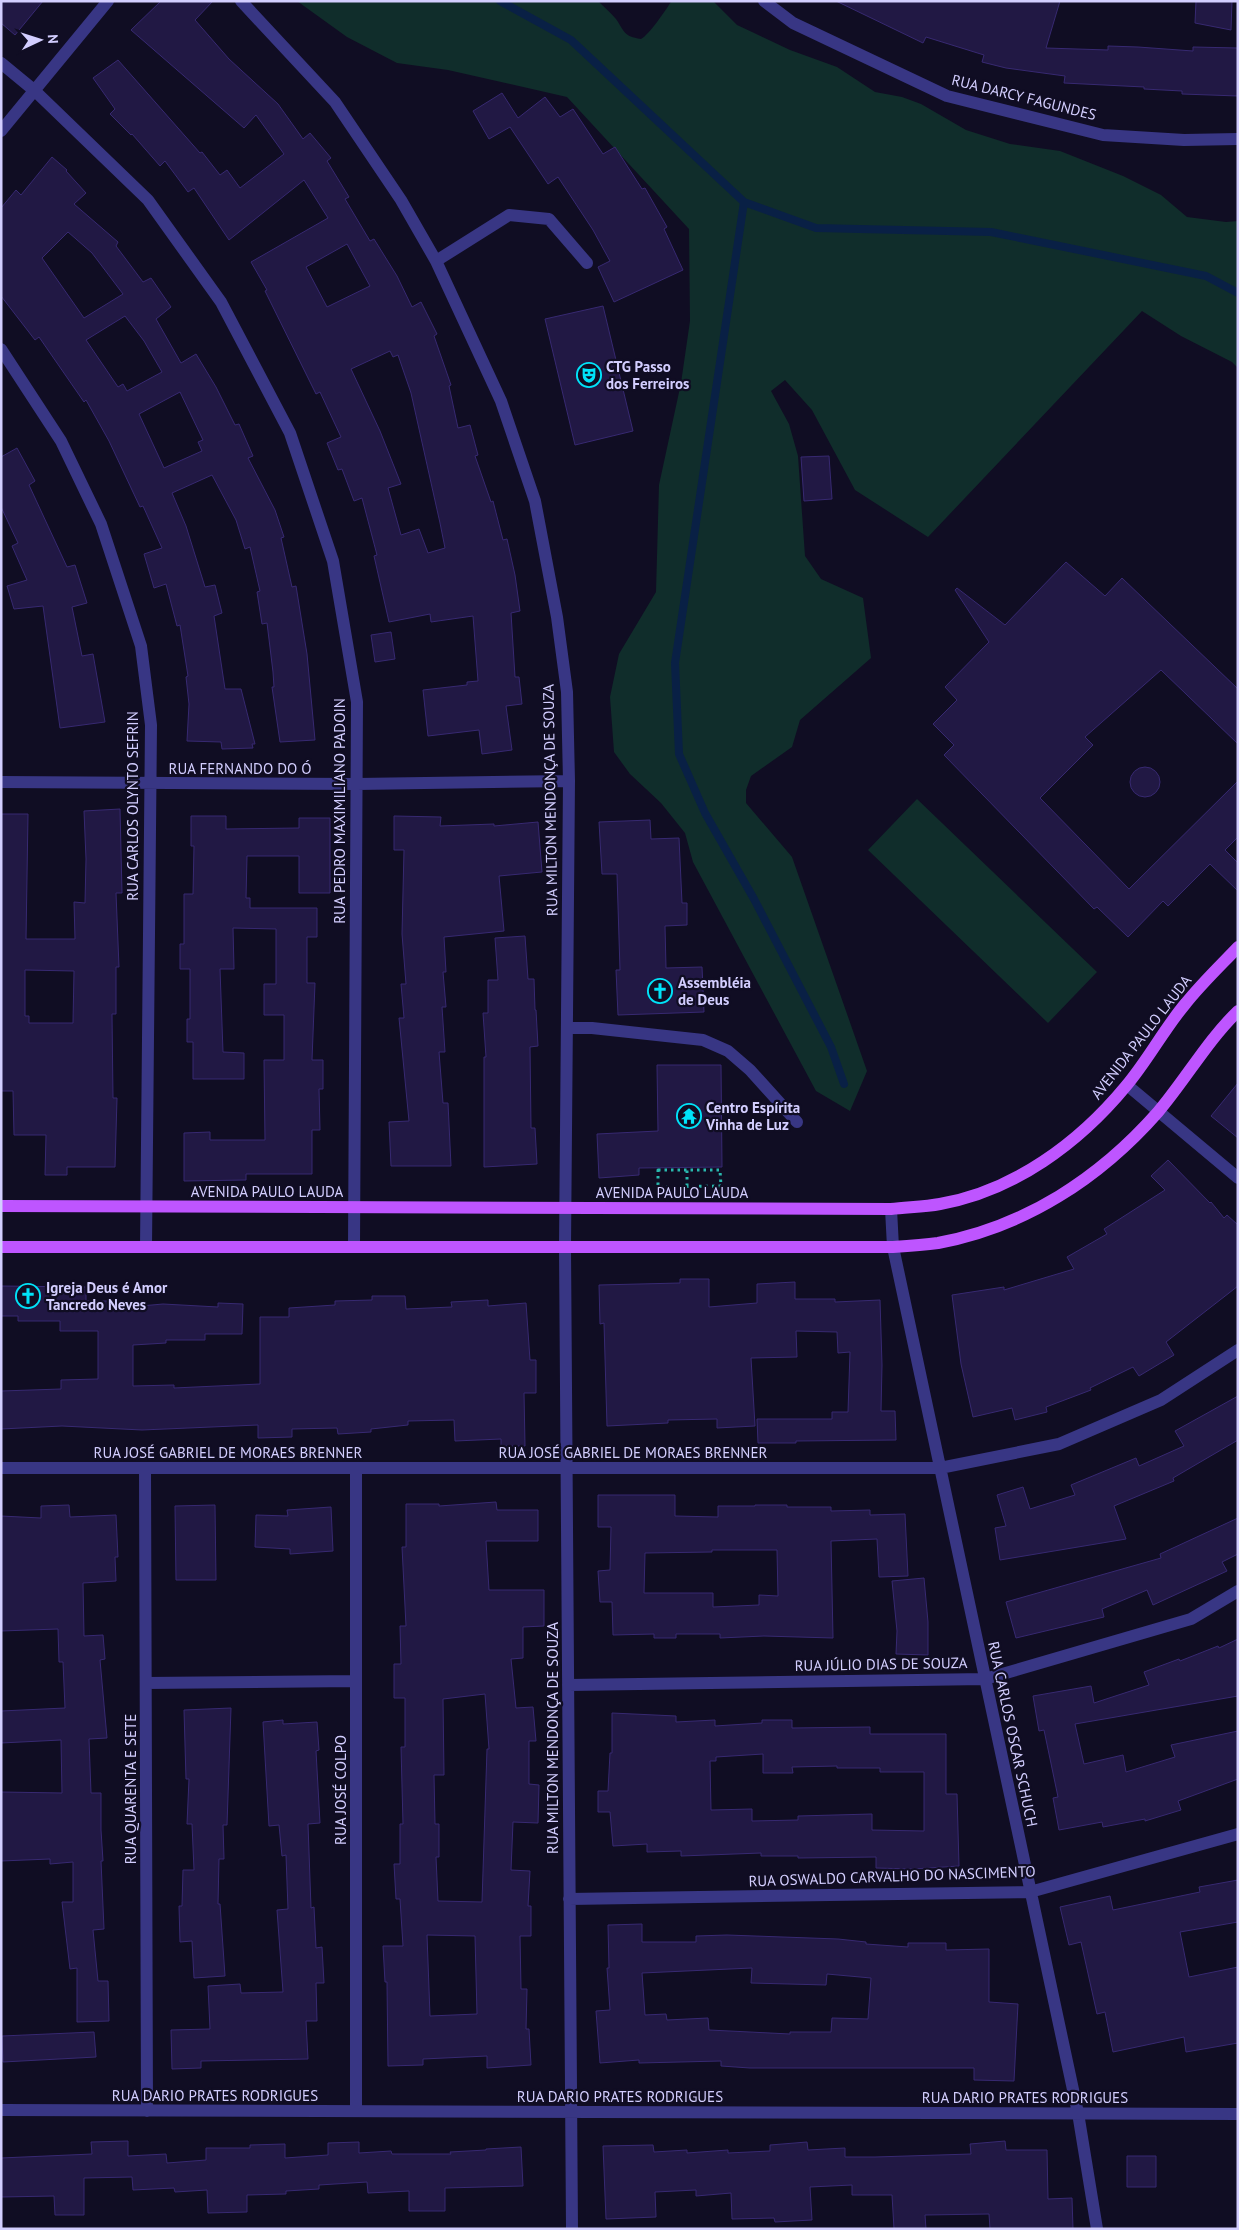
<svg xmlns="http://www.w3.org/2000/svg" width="1239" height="2230" font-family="'PT Sans',sans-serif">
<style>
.green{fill:#102d2b}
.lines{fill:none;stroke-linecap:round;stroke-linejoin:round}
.stream{stroke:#092045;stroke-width:8}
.building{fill:#211844;stroke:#372971;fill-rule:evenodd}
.path{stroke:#29b8ae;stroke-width:3;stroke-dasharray:2.5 4;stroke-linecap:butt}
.minor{stroke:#383684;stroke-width:12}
.major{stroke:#be55ff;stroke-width:12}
.labels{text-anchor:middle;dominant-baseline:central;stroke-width:4.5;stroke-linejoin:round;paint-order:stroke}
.street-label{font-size:15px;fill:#d3ceff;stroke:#100d23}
.poi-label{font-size:15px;font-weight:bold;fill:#d3ceff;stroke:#100d23;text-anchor:start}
</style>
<rect width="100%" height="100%" fill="#100d23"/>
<path class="green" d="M297,1h301c6,6 13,12 18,18 9,13 7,17 25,20 8,-4 24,-28 30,-37l42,-1 24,24 15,7 38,18 47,17 38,25 27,5 19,7 45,26 44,14 50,7 63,25 38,19 26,22 39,5 12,-1v147l-6,-6 -51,-26 -39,-25 -214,226 -73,-47 -43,-80 -27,-30 -14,11 18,33 9,32 7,100 16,23 42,19 8,60 -71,62 -8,27 -41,29 -5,14v13l46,54 75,214 -17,40 -34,-20 -123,-229 -8,-29 -24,-30 -31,-29 -16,-22 -4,-55 9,-43 37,-62 3,-107 22,-102 9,-62 -1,-92 -122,-132 -119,-27 -51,-7 -50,-26z
M917,799l180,173 -49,51 -180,-173z"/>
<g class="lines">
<path class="stream" d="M500,1l71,39 173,162 72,26 175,4 215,44 32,17
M744,202l-69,461 4,91 26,59 49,86 77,148 13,37"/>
</g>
<path class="building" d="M1,1h42l-28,34 -14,-12z
M161,1h52l-18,19 34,39 49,45 25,35 7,-6 21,25 -4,3 22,36 -4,2 25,42 4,-2 23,37 15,31 9,-5 16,32 -3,2 17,49 -2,1 9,42 12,-3 8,30 -3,1 16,46 2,-1 10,39 4,-1 8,36 5,36 -9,2 4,64h4l3,27 -16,2 6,44 -30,4 -3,-24 -51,6 -5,-46 44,-5v-3l11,-1 -5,-65 -42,6 -1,-8 -41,8 -15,-66 3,-1 -15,-57 -8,3 -12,-32 -4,1 -11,-27 14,-6 -21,-45 -4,2 -51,-103 2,-1 -16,-28 77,-44 -24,-38 -75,60 -35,-52 -6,4 -23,-31 -5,5 -28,-32 -1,1 -21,-21 5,-5 -22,-31 25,-18 82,93 2,-1 18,23 7,-5 13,18 44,-34 -28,-39 -12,13 -113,-98zM347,244l23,42 -43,21 -21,-40zM390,351l3,6 5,-2 13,38 29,130 5,25 -17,5 -9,-24 -18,6 -13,-47 13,-4 -21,-53 -29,-62z
M836,1h224l-14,47 62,2v-4l30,1 55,4v-4l45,1v48l-56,-2v-3l-38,-2v-2l-80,-4 1,-7 -59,-8 -24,-6 2,-7 -58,-18 -3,6z
M1196,1h36l-1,29 -36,-7z
M502,93l16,25 27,-21 15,20 13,-8 30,45 12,-7 27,42 3,-1 22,39 -3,2 19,41 -69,32 -16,-35 12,-6 -17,-31 -35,-53 -10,7 -38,-57 -21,12 -16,-28z
M52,157l15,13 -1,1 20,22 -12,11 44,38 -2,4 27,36 8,-4 20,29 -15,12 25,44 15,-9 20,33 19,38 4,-1 14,32 -5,2 27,52 9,27 -3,1 11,49 4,-1 11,68 8,86 -35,2 -8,-55h2l-1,-15 -6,-49 -5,1 -5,-32 3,-1 -10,-44 -5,2 -9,-29 -24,-45 -40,18 14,33 19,61 10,-2 7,28 -8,3 11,73h16l14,55h-3l1,4 -31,1 -1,-7 -34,-1 2,-37 -3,-27 2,-1 -8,-51 -3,1 -11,-42 -12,4 -10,-34 18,-6 -19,-42 -3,1 -31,-66 -23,-41 -2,2 -45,-65 -4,3 -34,-44v-88l15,-18 5,5zM68,232l24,21 31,41 -39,24 -42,-60zM125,316l19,25 18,31 -35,19 -4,-7 -5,3 -32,-47zM180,392l23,48 -5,2 4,9 -38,17 -25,-54z
M603,306l30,125 -58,14 -30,-126z
M17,448l18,33 -6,4 38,82 8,-2 12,38 -15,4 10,49 11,-2 12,68 -45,6 -17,-122 -29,3 -7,-23 20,-6 -15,-34 6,-3 -17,-36v-50z
M829,456l3,43 -28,2 -3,-44z
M1066,562l39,34 17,-18 116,111v55l-77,-74 -76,67 8,8 -53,53 89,91 109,-108v56l-13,13 13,13v28l-28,-27 -42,42 -5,-5 -35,36 -31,-30 -3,2 -150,-154 10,-10 -21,-21 24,-24 -12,-13 44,-45 -34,-52 2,-2 48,37z
M391,632l4,27 -20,3 -4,-27z
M1130 782a15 15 0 1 1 30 0a15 15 0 1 1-30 0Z
M120,809l2,84h-6l3,74h-3v47h-4l1,84h4l-2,69h-48v8h-22l1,-40h-32l-1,-44h-12v-277h27l-2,125h49l-1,-37 11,1 1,-44 -2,-48zM25,970l49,1 -1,52h-44v-7h-4z
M191,816h35v13l73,-1v-10h31v75h-31v-37h-52l-1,42h4v10h67v29h-10v46h8l-3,77h11v29h-4l1,41h-8v44h-66v6l-62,1v-48l26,-1v8h55l-1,-80h20v-45h-20v-31h12v-55l-43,-1 1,41h-14l3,83 21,1v26h-51v-37h-6v-23h3v-50h-10v-25h4v-50h9l1,-48h-3z
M394,816l47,1 -1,9 54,-2v2l44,-4 4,50 -43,4 5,55 -60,6 2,35h-3l3,35h-4l3,45h-6l4,51h5l3,63h-60l-2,-44 20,-1 -10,-103h5l-3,-34h5l-4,-50 2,-84h-10z
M650,820l1,19 28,-1 3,65h5v22l-22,1 1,42 36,-1 2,45 -86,3 -2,-45h4l-3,-96h-15l-3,-52z
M525,936l3,43h6l1,31h1l2,36 -8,1 1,81h4l2,36 -53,3v-110h2l-3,-44h5v-33h10l-3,-42z
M657,1065h64l1,102 -83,1v7l-40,3 -2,-44 61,-3z
M1238,1083v55l-27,-22z
M1168,1160l42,43 1,-1 13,16 3,-3 11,10v61l-72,56 8,13 -35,21 -6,-9 -43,21 1,2 -45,17 1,5 -32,8 -3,-12 -39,9 -12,-53 -9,-69 52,-8v3l70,-21 -7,-12 40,-23 -3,-5 61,-39 -14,-14z
M680,1279h29v28l48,-4v-19l38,-2v17h40v3l45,-2 2,65 -1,46h14l1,29 -100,1v2h-38l-1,-24h75v-7h16l2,-60 -12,1 -1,-21 -41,-1 1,26 -46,1 4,68 -38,2v-9l-49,1v3l-61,3 -3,-103 -4,1 -1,-39 81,-2z
M1,1286l85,1v14h43l1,6 33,-3 55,3v-4l25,1 -1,30h-37v6h-39v3l-33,2v41l41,-1v3l86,-4v-67h29v-9l46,-3v-4l37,-1v-4h33l1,13 46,-2 -1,-5 37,-2v6l38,-3 4,57h6v33h-12l1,53h-24v-7l-46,2 -1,-21 -46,1v4l-37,4v3l-33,2 -1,-6 -45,1v8l-34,1v-13l-116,5 -80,-4 -61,3v-38l60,-2v-9l37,-1v-48h-38v-10h-42v-5h-17z
M1238,1396v44l-65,38 1,3 -60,25 12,33 -126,21 -5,-32 11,-2 -9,-31 26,-8 7,22 45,-14 -4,-10 65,-27 3,8 45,-20 -9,-15z
M598,1495h77v21l43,1v-11h37v-1h32v2h44v4l39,-1v5l35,-1 3,62 -29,1 -2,-38 -46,2 2,97 -69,-2 -44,2v-4h-44v4h-22v-4l-41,1 -1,-33h-12l-2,-31 12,-1 1,-43h-13zM712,1550h65l1,46 -19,-1v10l-46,2v-14h-69l1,-40 67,-1z
M496,1502l1,8h41v31h-52l3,49h55v36l-21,1v31l-12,1 5,49 17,-1 3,34h-7v43l10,1 -1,38 -25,-1 -2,48 19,1 -2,35h3v30h-11l1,53h6l-1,40h3l2,36 -44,3v-12l-64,3v6l-35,1 -1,-84h-2l-2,-36h20l-3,-47h-4l-2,-35h6v-40h3l-2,-77h4v-49h-11v-34h7l-1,-38h6l-4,-79h4v-43h33v2zM485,1694l4,55h-2l-5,153 -44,-1 -2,-44h3v-33h-4l-1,-49h10l-1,-76zM427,1935l48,1 2,78 -47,2z
M69,1505l1,12 46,-2 2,42h-3l1,24 -33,2 1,53 19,-1 2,24 -5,1 7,78 -18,1 2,54h10v37l2,31h-2l3,68 -11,1 5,51h10l1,40 -32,1v-54l-7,1 -8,-67h11v-40l-23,2v-5l-49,2v-69l61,1 -1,-53 -60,3v-32l64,-3 -2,-46h-4l-1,-33 -57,2v-115l40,2v-12z
M215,1505l1,75h-40l-1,-74z
M331,1507l2,44 -43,3v-5l-35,-2 1,-32 32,1 -1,-6z
M1238,1518v36l-16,8 5,9 -74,34 -6,-15 -45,19 2,8 -88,21 -10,-36 155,-44 -1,-4z
M924,1578l4,44v33l-32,-1 1,-23 -5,-50z
M1238,1639v57l-163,28 9,40 39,-9 3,17 49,-15 -4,-12 67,-14v48l-60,22 3,9 -36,11v-2l-42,8 -1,-5 -43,8 -6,-32 5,-1 -14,-67 -5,1 -6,-35 58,-10 3,17 55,-18 -5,-13 35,-13 1,2 38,-15 1,2z
M231,1708l-4,117h-4l1,34h-5l-1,45h2l5,72 -31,2 -2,-37 -12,1 -1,-36h3l1,-36h11l-2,-46h-5l2,-45h-3l-2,-69z
M612,1713l64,3v6l39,-2v6l47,-3v-3h30v8l78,-1v7h76v60h11l2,72 -46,3 -37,-1v-11l-78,1v-2h-37v-3l-80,3v-5l-34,1v-8l-34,2 -3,-34h-12v-21h10l2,-38h2zM763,1754v19h30l-1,-6 45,-1v2h43v4h44v59l-52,-1v-16l-74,2v4l-46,1v-12l-41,1 -1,-49h6v-4z
M283,1720v4l34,-2 2,28 -3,1 4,72 -12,1 3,84 3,-1 2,41 6,-1 2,36h-8l1,38h-11l2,38 -107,2v7l-29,1 -1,-39 39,-1 -2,-43 32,-2 1,9 42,-1 -6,-82 11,-1 -2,-54 -4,1 -3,-31 -10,1 -6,-104z
M1238,1880v42l-58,10 9,45 49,-10v76l-52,9 -2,-15 -71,15 -8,-40 -8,2 -16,-72 -12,3 -9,-38 50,-11 3,14 87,-18 -1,-5z
M642,1924v18h54v-6l31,-1 111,4 28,3v2l42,3v-4h38v7l43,-1v53l29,2 -4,77 -40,-1v-12h-224l-29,-2v-5l-82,2v-3l-39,3 -4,-52 14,-1 -3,-42h2l-1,-43zM752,1968l-1,15 75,2 1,-11 44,4 -3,41 -36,-1 -1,14h-41v2l-81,-4 -1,-12 -41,2 -1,-6 -21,1 -3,-42z
M94,2032l2,25 -93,5 -1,-26z
M128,2141v15l38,-2 1,9 39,-3v-12h44v-3l35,-1v14l43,-3v-12l31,-1v11l32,-2 1,3h59l-1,-2 36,-2v-1l35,-2 2,39 -78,2v23h-36v-20l-41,2 -1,-11 -48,3v4l-33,2v3l-39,1v17l-39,1 -1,-23 -32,2 -1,-4 -41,2 -1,-13 -48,1v37h-29l-1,-19 -53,1v-39l91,-4 -1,-12z
M1005,2141l1,9h41l1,49 24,-1 1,31h-83l-1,-15 -64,1 1,14h-32l-2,-34h-40v-10l-42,2 2,33 -37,2 -1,-4 -42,1 -1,-26 -35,3v-6l-41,2 1,25 -50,2 -3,-73 50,-1 1,7 33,-2v3l41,-3v3l42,-2v-6l37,-3 1,8 37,-2v9h30l96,-3 -1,-10z
M1127,2156h29v31h-29z"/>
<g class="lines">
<path class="path" d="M658,1170h62l1,16 -63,1z
M687,1186v-16"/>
<path class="minor" d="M241,1l94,101 66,98 35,61 65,140 34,100 22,116 10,75 2,89 -4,466 7,982
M764,1l29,22 154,73 156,39 81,5 54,-1
M1,63l34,28 113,109 73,102 69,131 43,128 24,141 -3,545
M1,131l107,-130
M436,261l73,-46 40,4 38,44
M1,349l60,92 40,83 40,122 10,79 -5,522
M1,782l356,2 212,-3
M567,1028h25l111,12 25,11 22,19 47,52
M1127,1085l111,93
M891,1209l2,38 185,866 19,116
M1,1468h939l119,-24 102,-44 77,-50
M145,1468l2,643
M146,1683l210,-2
M568,1685l417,-6 206,-60 47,-28
M569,1899l461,-7 208,-58
M1,2110l1237,4
M356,2111v-643"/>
<path class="major" d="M1,1206l890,3c16,-2 33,-2 49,-5 74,-13 139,-61 186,-118 22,-26 38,-57 60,-83 16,-20 35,-38 52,-56
M1,1247h892c15,-1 30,-2 45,-4 87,-16 162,-65 220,-131 28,-33 49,-71 80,-101"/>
</g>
<defs>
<symbol id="theatre-ring" viewBox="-11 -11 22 22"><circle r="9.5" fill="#100d23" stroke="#00e3f9" stroke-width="1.5"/><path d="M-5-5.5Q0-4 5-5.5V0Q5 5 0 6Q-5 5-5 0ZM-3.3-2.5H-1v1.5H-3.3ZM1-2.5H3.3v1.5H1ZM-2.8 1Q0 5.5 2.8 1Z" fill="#00e3f9"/></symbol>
<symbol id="church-ring" viewBox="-11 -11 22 22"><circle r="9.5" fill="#100d23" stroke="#00e3f9" stroke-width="1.5"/><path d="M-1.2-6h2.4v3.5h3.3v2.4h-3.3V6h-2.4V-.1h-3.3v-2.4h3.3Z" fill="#00e3f9"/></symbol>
<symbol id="temple-ring" viewBox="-11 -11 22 22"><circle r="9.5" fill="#100d23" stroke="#00e3f9" stroke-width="1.5"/><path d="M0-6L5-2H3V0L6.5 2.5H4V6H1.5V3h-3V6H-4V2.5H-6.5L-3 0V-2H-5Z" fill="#00e3f9"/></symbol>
</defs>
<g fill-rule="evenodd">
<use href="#theatre-ring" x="575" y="361" width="28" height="28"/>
<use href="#church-ring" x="646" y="977" width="28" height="28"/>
<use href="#temple-ring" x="675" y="1102" width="28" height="28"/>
<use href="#church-ring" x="14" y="1282" width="28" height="28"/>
</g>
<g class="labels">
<g class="street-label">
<text transform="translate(1024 97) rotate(14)">RUA DARCY FAGUNDES</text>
<text x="240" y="768">RUA FERNANDO DO Ó</text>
<text transform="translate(550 800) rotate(-91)">RUA MILTON MENDONÇA DE SOUZA</text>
<text transform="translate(132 806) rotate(-90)">RUA CARLOS OLYNTO SEFRIN</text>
<text transform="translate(339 811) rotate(-90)">RUA PEDRO MAXIMILIANO PADOIN</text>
<text transform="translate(1141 1037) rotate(-52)">AVENIDA PAULO LAUDA</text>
<text x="267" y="1191">AVENIDA PAULO LAUDA</text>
<text x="672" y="1192">AVENIDA PAULO LAUDA</text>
<text x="228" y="1452">RUA JOSÉ GABRIEL DE MORAES BRENNER</text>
<text x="633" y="1452">RUA JOSÉ GABRIEL DE MORAES BRENNER</text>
<text transform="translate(881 1664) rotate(-1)">RUA JÚLIO DIAS DE SOUZA</text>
<text transform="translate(1013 1734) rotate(78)">RUA CARLOS OSCAR SCHUCH</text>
<text transform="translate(552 1738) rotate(-90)">RUA MILTON MENDONÇA DE SOUZA</text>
<text transform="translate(130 1789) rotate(-90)">RUA QUARENTA E SETE</text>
<text transform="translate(340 1790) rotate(-90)">RUA JOSÉ COLPO</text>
<text transform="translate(892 1876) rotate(-2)">RUA OSWALDO CARVALHO DO NASCIMENTO</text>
<text x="215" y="2095">RUA DARIO PRATES RODRIGUES</text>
<text x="620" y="2096">RUA DARIO PRATES RODRIGUES</text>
<text x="1025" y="2097">RUA DARIO PRATES RODRIGUES</text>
</g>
<g class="poi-label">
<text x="606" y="366">CTG Passo<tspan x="606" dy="17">dos Ferreiros</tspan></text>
<text x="678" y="982">Assembléia<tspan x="678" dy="17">de Deus</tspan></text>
<text x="706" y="1107">Centro Espírita<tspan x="706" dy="17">Vinha de Luz</tspan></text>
<text x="46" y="1287">Igreja Deus é Amor<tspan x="46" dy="17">Tancredo Neves</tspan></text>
</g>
</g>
<rect width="1239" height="2230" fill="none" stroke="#d3ceff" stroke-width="5"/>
<g transform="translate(40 40) rotate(86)" stroke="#100d23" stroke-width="4" paint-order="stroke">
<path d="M0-4L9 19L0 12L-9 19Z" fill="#d3ceff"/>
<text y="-8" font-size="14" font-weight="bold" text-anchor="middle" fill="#d3ceff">N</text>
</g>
</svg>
